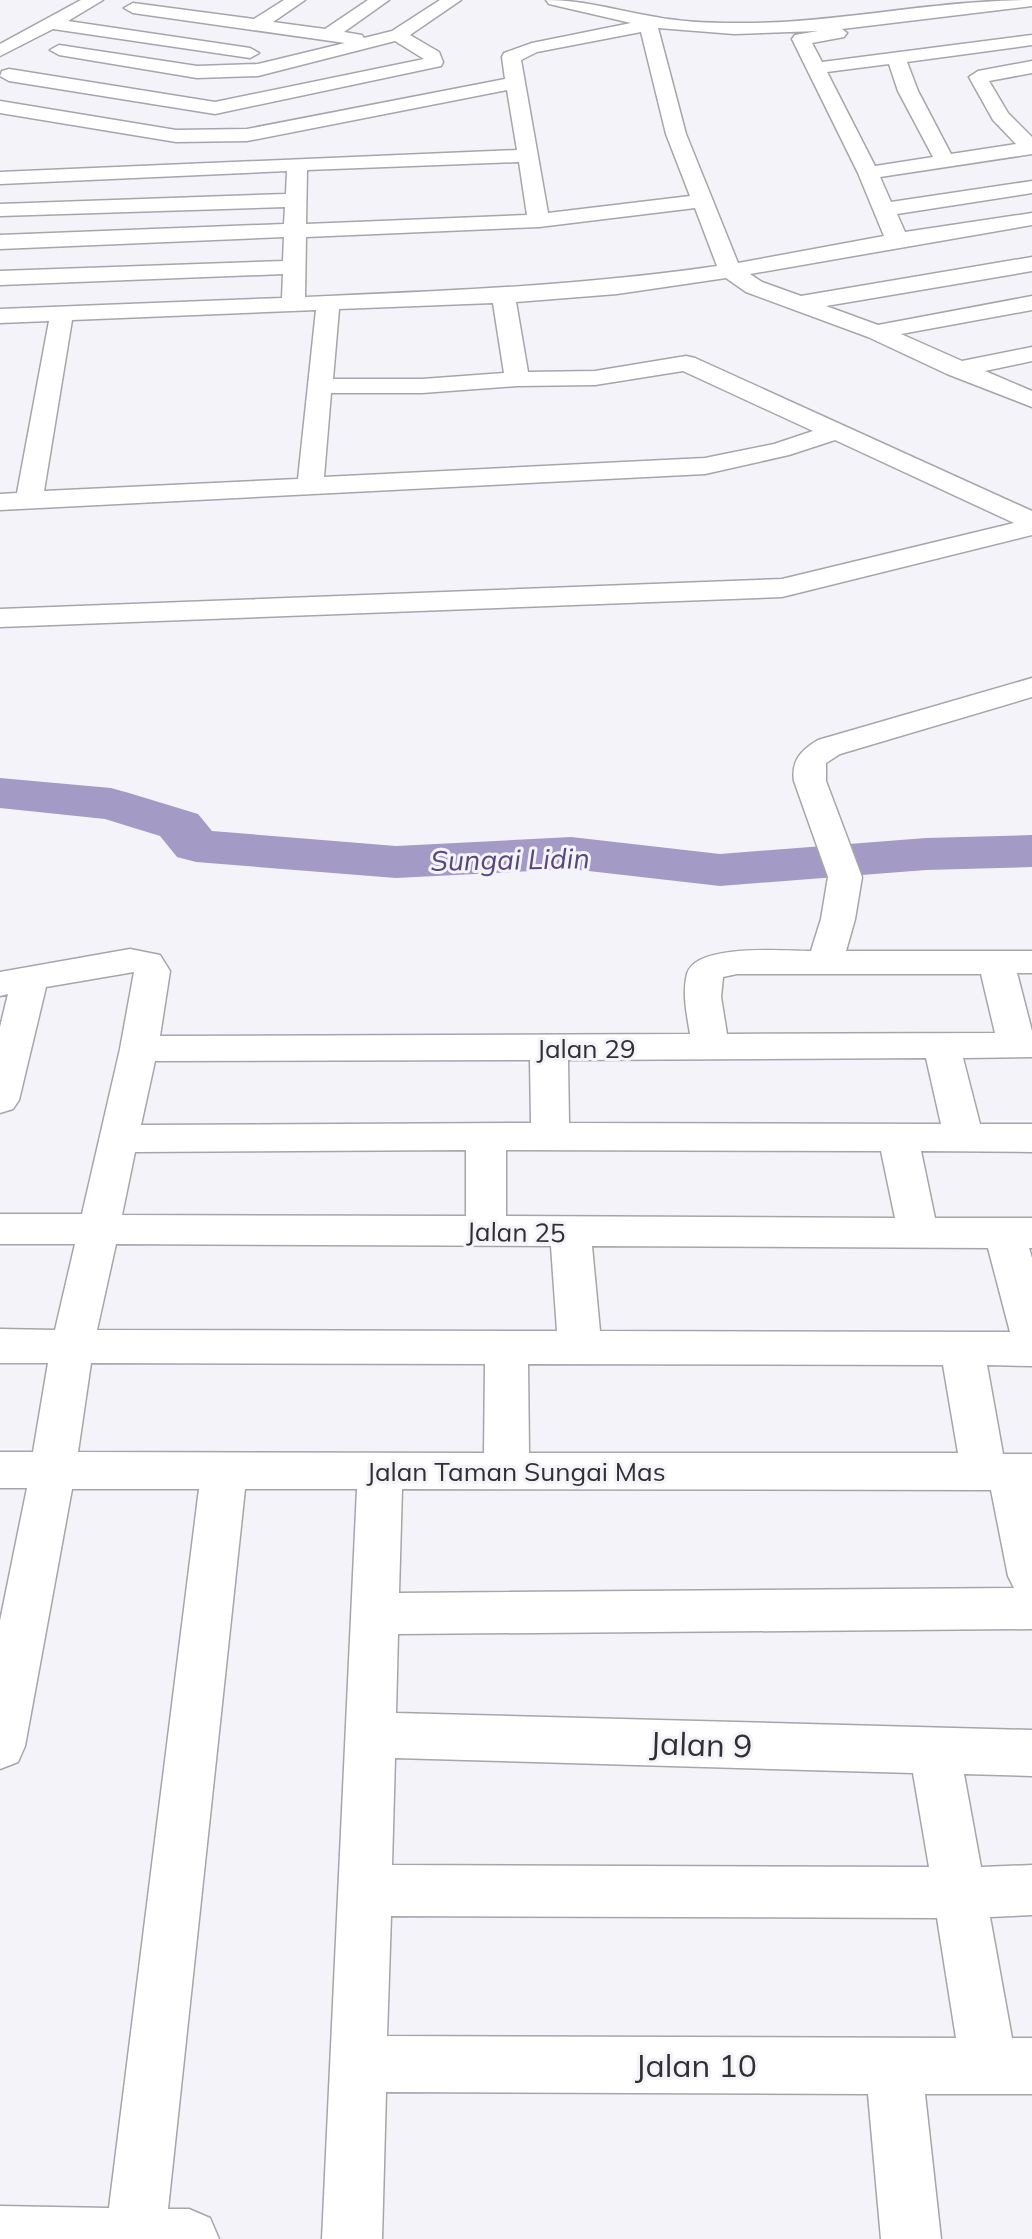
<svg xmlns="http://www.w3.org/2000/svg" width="1032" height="2239" font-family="Mulish,sans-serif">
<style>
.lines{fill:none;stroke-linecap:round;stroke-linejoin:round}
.river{fill:#a49ac6;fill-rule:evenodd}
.minor-casing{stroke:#a6a5aa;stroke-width:3}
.minor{fill:#fff;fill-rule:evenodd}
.labels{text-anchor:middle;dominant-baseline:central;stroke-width:6;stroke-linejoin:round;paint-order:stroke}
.street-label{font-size:26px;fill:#303032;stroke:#f4f3f9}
.water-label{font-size:28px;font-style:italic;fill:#574680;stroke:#f4f3f9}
.near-street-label{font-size:32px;fill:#303032;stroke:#f4f3f9}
</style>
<rect width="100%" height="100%" fill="#f4f3f9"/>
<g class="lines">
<path class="river" d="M0,778l111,10 18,5 69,21 14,17 184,15 175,-9 149,17 206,-16 106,-3v32l-106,3 -206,16 -149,-17 -175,9 -200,-16 -19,-5 -17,-21 -55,-17 -105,-11z"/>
<defs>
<path id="minor" d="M81,0h22l-35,21 182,27 9,5 -9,5 -197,-29 -53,27v-12z
M284,0h21l-32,22 52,7 43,-29h21l-45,32 18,3 2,3 28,-7 48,-31h21l-51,35 29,17 4,10 -2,4 -226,48 -206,-33 -9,-5 2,-5 7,-2 206,33 209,-43 -29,-18 -137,35 -61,2 -138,-23 -9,-5 9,-5 138,21 61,-2 87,-21 -212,-30 -9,-5 9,-5 121,16z
M546,0c39,0 72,11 110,17 26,5 53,6 80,6 99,1 197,-23 296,-23v6l-190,23 5,4 -3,4 -32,6 10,19 210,-27v10l-125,17 11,29 33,63 65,-10 -23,-24 -24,-43 9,-6 54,-10v12l-43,8 19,32 24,24v17l-152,23 11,25 141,-21v12l-135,21 8,18 127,-19v12l-282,49 12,8 39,14 231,-39v14l-206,35 52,19 154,-29v14l-131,24 61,27 70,-14v14l-47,10 47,20v16l-85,-33 -79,-37 -122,-45 -20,-14 -109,16 -101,8 12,70 67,-1 91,-15 9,2 337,153v24l-250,62 -782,30v-18l782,-30 232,-56 -179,-83 -46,15 -84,19 -705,36v-16l17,-1 32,-172 -49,2v-14l282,-11 1,-24 -283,11v-14l283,-10 1,-24 -284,12v-14l284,-11 1,-17 -285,9v-12l286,-10 1,-23 -287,13v-12l517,-22 -10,-60 -260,51 -71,1 -176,-29v-12l176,29 71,-1 258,-50 -3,-22 2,-4 28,-10 99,-20 -82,-19zM658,28l76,6 84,-3 -23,4 -3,4 66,134 26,63 -146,27 -52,-129zM641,32l25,102 24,62 -142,17 -27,-153 16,-8zM889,64l9,27 35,66 -58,9 -48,-94zM519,162l8,53 -221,9 1,-54zM695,208l22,58c-139,20 -272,25 -412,31l1,-60 233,-10zM493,303l11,70 -82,6h-89l6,-70zM316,310l-18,169 -254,12 28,-171zM683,371l130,60 -39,13 -69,14 -381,19 7,-84h91l95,-7 78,-1z
M1032,678v19l-192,57 -14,9v18l36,96 -7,42 -9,32h186v22h-15l15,58v26l-69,1 17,66h52v28l-111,-1 14,67h97v30h-3l3,10v108l-45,-1 16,89h29v175l-634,5 -2,79 636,17v46l-68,-2 17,93 51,-2v50l-42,2 22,121h20v56h-107l16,145h-60l-13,-145 -482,-2 -4,147h-60l35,-750h-112l-77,720h21l21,9 9,21h-219v-33l109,2 90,-719h-127l-47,257 -7,16 -18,7v-148l27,-133h-27v-36h33l15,-89h-48v-34l55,1 20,-86h-75v-30h82l38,-165 14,-77 -88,15 -27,113 -6,9 -13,4v-86l8,-33 -8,2v-24l130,-23 30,6 10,16 -10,65 530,-2c-3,-19 -8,-41 -3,-60 8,-31 98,-23 124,-23l10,-32 7,-42 -34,-96c-3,-20 7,-31 24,-41zM737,974h244l14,59 -268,1 -6,-37 2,-20zM926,1058l15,66 -372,-1 -1,-63zM530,1060l1,63 -390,2 14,-64zM466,1150v66l-344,-1 13,-63zM506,1150l375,1 14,67 -389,-2zM116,1244l435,2 6,85 -460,-1zM592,1246l396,2 22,84 -410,-1zM91,1363l394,1 -1,89 -406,-1zM528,1364l415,1 15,88h-429zM402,1489l589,1 17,86 6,12 -615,5zM395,1758l518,15 16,94 -537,-2zM391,1916l546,2 19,120 -569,-2z"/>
</defs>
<use href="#minor" class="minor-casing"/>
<use href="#minor" class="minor"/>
</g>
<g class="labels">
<g class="street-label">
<text x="586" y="1048">Jalan 29</text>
<text transform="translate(516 1232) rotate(1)">Jalan 25</text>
<text x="516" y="1471">Jalan Taman Sungai Mas</text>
</g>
<g class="water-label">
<text transform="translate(510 859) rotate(-1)">Sungai Lidin</text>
</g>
<g class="near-street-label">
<text transform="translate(701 1744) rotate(2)">Jalan 9</text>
<text x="696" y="2065">Jalan 10</text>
</g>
</g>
</svg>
